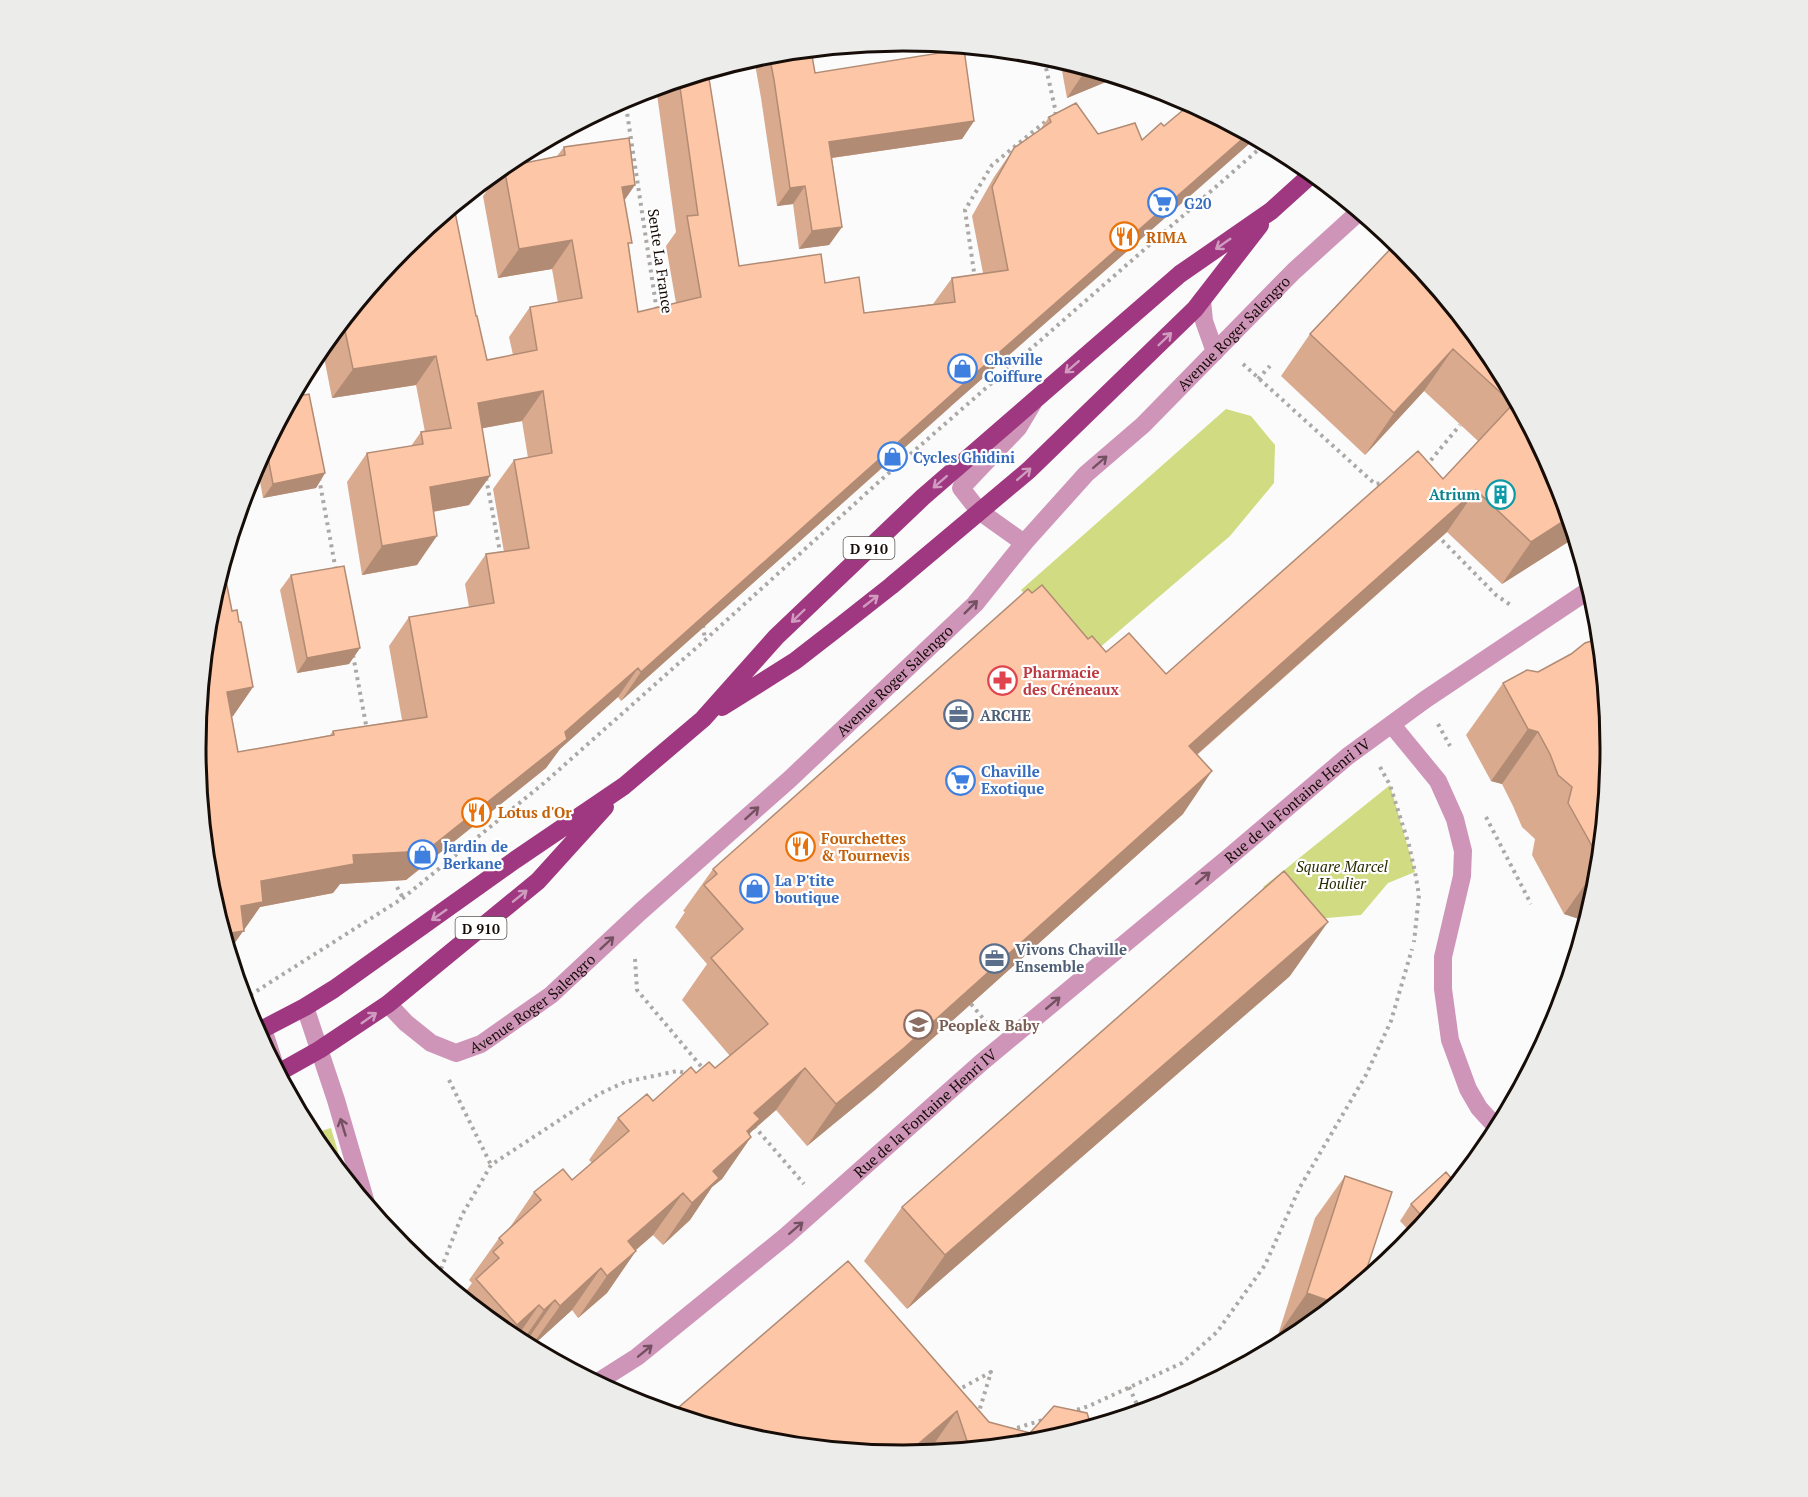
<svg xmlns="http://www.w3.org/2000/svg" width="1808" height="1497" font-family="'PT Serif',serif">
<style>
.green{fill:#d1db81}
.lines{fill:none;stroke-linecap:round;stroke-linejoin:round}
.path{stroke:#aba8a6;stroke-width:4;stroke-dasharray:3 4.5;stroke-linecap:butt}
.service{stroke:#cf95b9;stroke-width:18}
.minor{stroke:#cf95b9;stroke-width:18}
.primary{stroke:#9f3881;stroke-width:18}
.wall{fill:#daaa8f}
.shaded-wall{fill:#b18b74}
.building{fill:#fdc6a6;stroke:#b18b74;stroke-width:1.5}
.oneway{stroke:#cf9cc0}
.oneway2{stroke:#735160}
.labels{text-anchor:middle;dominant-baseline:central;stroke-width:4.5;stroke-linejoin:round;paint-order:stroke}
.shield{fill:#fff;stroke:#5d5652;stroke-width:1.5}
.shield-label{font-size:14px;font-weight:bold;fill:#170d08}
.shop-label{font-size:15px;font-weight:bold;fill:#366cbe;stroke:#fff;text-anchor:start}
.food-label{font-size:15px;font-weight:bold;fill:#c56008;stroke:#fff;text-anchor:start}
.street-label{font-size:15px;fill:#170d08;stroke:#fff}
.culture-label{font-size:15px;font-weight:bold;fill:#0d838f;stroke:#fff;text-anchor:end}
.health-label{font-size:15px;font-weight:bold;fill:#be3a42;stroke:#fff;text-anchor:start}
.service-label{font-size:15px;font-weight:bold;fill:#4e5e75;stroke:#fff;text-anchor:start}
.park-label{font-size:15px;font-style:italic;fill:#2a2d01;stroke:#fff}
.education-label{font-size:15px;font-weight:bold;fill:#785e54;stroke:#fff;text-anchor:start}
.rim{fill:none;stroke:#170d08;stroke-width:3}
</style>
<rect width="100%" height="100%" fill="#fbfbfb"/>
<path class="green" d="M1226,409l25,7 24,29 -1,38 -44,53 -146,125 -63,-71z
M1390,785l25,87 -27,11 -27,32 -68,6 -30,-34z
M331,1128l15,51 -23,-27 -5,-20z"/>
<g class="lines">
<path class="path" d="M625,99l32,213
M975,279l-10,-69 27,-45 64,-52 -13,-59
M1243,364l132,120 9,-1
M1258,379l12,-13
M301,383l3,17
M1426,466l34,-41
M319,478l17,93
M486,478l15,79
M1437,535l59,60 16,11
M703,625l2,15
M353,655l14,75
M1438,724l12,22
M1380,767l10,18 19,60 6,27 4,23 -5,47
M1486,817l45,87
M397,887l6,11
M635,959l2,31 68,81
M244,999l159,-101 141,-115 161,-143 177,-161 384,-336
M971,1004l15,18
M449,1080l42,85
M754,1126l50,58
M441,1269l21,-54 29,-50 108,-71 26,-12 52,-11 13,3
M1129,1387l12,26
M956,1391l35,-19 -13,43
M1070,1412l19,-6 93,-43 35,-31 48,-67 35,-78 66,-112 25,-54 21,-72
M1010,1430l36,-11"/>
<g class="service">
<path d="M1202,300l2,21 11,31"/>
<path d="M1024,543l-45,-32 -18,-23 57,-60 15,-25"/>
<path id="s1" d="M388,1004l18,19 25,20 25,10 25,-9 70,-49 89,-83 150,-133 185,-175 49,-61 62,-69 57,-49 151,-154 66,-60"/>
</g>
<g class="minor">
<path d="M1392,725l46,56 17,38 8,32 -1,25 -19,81v32l7,51 18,49 11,19 20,22"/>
<path d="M305,1007l31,93 30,103"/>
<path d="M263,1029l12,37"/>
<path id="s2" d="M596,1383l41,-26 149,-121 196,-174 246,-204 120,-102 78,-57 166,-111"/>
</g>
<path class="primary" d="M722,707l73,-46 49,-38 47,-37 138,-116 166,-161 65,-84
M257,1032l48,-25 29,-18 181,-129 109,-74 79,-67 73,-82 147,-140 257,-223 91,-63 42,-38
M278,1073l41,-23 69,-46 150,-123 67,-74"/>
</g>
<path class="wall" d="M811,50l4,23 159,48 -12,18 -130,19 10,69 -13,18 -30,4 -6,-45 -16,2 -16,-108 -7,-40 12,-4z
M1060,60l58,17 -51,21z
M708,72l31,194 86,17 39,30 69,-9 19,-26 31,-5 -11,-57 22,-39 20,-29 25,-17 10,-14 49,17 -149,274 -328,293 -3,-4 -58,52 -14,19 -140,112 -66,4 -7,9 -73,14 -31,44 -19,-65 -14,-138 36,-137 7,11 14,65 -20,29 -1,1 6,35 92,-17 3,-4 69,-11 -13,-74 20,-29 60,-10 -4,-23 21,-30 18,-2 -11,-63 21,-29 14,-2 -6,-37 -40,7 8,48 -21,29 -36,7 -16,53 -55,10 -15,-93 20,-29 44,-7 10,-14h4l-9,-47 -84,13 -10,-51 82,-99 72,68 11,44 26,-5 -4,-18 21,-30 28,-4 -6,-34 -54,9 -15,-82 21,-29 53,-11 7,-9 60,54 5,46 9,65 38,-9 -10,-57 10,-14 -20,-145z
M1397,242l96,113 65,123 18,59 -74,47 -55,-52 -250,223 -14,59 -308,276 -68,56 -31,-36 -25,22 -2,2 2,3 -29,42 -10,8 -22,33 -27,25 -10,-10 -17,15 -29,43 -29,25 -6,-8 -42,38 -4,-6 -2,2 -14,-7 -47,-39 2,-3 -1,-1 8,-11 -3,-3 30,-42 9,-8 26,-38 38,-12 20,-17 -3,-3 29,-42 35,-17 43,-28 19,-5 15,-12 -48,-56 25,-36 -32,-37 10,-15 -2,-1 30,-42 319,-276 74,59 60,22 277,-195 35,-38 -54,-50 -59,64 -84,-79 29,-42z
M293,397l32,76 -9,15 -53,10 -6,-33z
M291,575l69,73 -11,16 -52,9 -17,-83z
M1538,672l74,77 -14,138 -8,26 -11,6 -15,-5 -32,-59 3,-16 -13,-12 -9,-21 -11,-22 -11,-3 -25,-46 37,-52z
M1290,976l-383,333 -43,-48 38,-54z
M1345,1176l22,92 -89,67 37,-117z
M1457,1185l-42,52 -15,-16 11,-17z
M848,1261l141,161 41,11 12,10 -112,11z"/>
<path class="shaded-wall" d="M1087,68l31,9 -51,21z
M974,121l-12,18 -145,21 12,-18z
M1248,134l8,4 -307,270 -328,293 20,-29 328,-293z
M635,185l-20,29 7,-27z
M805,186l-12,18 -16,2 13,-18z
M842,227l-13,18 -30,4 13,-18z
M572,240l-20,29 -54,9 21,-29z
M1453,349l-29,42 -59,64 29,-42z
M436,356l-20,29 -84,13 21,-29z
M543,391l-21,30 -65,12 21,-30z
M325,473l-9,15 -53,10 10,-14z
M490,476l-21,29 -60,11 21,-29z
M1476,490l-29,42 -288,256 30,-42z
M1570,517l6,20 -74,47 29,-42z
M437,536l-20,29 -55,10 20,-29z
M360,648l-11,16 -52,9 10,-15z
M638,668l-20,29 -58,52 -14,19 -140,112 -66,4 -7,9 -73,14 -31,44 -6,-19 38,-51 92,-26 212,-123z
M253,687l-20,29 -26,5 20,-29z
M1528,729l10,3 -36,52 -11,-3z
M1212,771l-29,43 -308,276 -68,56 29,-42z
M1601,862l-3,25 -8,26 -11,6 -15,-5z
M1328,922l-38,54 -383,333 38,-54z
M805,1068l-29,42 -25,22 -10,14 10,-9 -29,42 -10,8 -22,33 -27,25 29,-42 -1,-1 63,-89z
M683,1193l-30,42 -46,40 21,-34z
M636,1251l-29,42 -29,25 29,-42z
M601,1268l-29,42 -42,38 30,-42z
M1307,1293l31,11 -41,33 -5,3 -14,-5z
M555,1300l-29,42 -2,2 -3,-1 23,-33z
M539,1305l-24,35 -6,-4 8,-11z
M957,1411l-28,40 -4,3 -20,2z"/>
<path class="building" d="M964,49l10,72 -145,21 13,85 -30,4 -7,-45 -15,2 -16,-108 -5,-26 42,-4 4,23z
M708,72l31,194 82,-12 4,29 34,-6 5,36 91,-11 -3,-24 56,-8 -16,-83 22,-39 37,-26 -2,-5 27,-14 22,31 37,-11 7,17 19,-17 3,3 24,-20 5,5 5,-4 50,27 -279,245 -328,293 -3,-4 -73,64 2,7 -141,112 -73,4 1,9 -93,17 2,21 -22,4 3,25 -20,3 -14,-48 -1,-10h3l-12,-85 -4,-43 14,-138 13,-44 9,45 5,-1 2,12h2l12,65 -26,5 11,60 96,-17 -1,-4 94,-14 -18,-100 85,-14 -8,-49 43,-6 -15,-88 38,-7 -9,-62 -65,12 12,73 -60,11 7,49 -55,10 -15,-93 56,-9 -2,-12 30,-4 -15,-72 -83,13 -10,-48 61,-73 50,-41 22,109h1l10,44 50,-10 -7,-43 52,-9 -10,-58 -53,9 -15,-82 61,-12 -1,-8 65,-9 6,47 -13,2 10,56h-4l10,69 63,-15 -14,-81 11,-1 -19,-135z
M1397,242l8,6 88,107 65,123 12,39 -39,25 -55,-52 -287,256 23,25 -308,277 -68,56 -31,-36 -51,45 6,6 -13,12 4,6 -38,34 6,7 -27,25 -9,-10 -55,48 8,10 -29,25 -6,-8 -41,38 -5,-6 -11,10 -5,-5 -22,20 -41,-46 23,-21 -6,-6 10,-9 -4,-5 42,-38 -7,-8 29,-23 9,11 57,-49 -11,-13 29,-24 6,7 38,-34 5,6 13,-11 6,6 53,-44 -57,-66 32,-29 -39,-44 13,-11 -4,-5 315,-280 4,4 10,-8 46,54 4,-3 14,16 23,-19 37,41 252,-223 25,28 70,-75 -60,-55 -59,64 -84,-79z
M309,394l16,79 -52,11 -7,-37 27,-50z
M344,566l16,82 -53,10 -16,-83z
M1601,638l11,111 -11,113 -33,-59 4,-16 -14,-12 -8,-21 -12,-22 -10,-3 -25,-46 24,-13 11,2 33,-18 14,-11z
M1284,871l44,51 -383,333 -43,-48z
M1446,1172l11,13 -30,37 -16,-18z
M1345,1176l47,16 -25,76 10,4 -39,32 -31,-11z
M848,1261l141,161 41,11 24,-27 33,7 5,15 -50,15 -72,7 -13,-39 -53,45 -138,-13 -95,-29z"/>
<defs><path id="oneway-shaft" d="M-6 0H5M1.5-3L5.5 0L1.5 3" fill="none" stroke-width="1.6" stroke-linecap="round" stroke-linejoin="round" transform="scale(1.5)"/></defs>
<g class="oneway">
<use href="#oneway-shaft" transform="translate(1223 244) rotate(145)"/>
<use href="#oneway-shaft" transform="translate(1165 339) rotate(-44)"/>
<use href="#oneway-shaft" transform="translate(1072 367) rotate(139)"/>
<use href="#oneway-shaft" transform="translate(1024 474) rotate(-41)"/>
<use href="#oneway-shaft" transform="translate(940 482) rotate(139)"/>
<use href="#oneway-shaft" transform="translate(871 601) rotate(-38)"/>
<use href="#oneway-shaft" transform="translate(798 616) rotate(136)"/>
<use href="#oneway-shaft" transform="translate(520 896) rotate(-39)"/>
<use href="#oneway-shaft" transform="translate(439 915) rotate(145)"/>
<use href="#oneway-shaft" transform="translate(369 1018) rotate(-35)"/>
</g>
<g class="oneway2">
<use href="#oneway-shaft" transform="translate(1100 462) rotate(-41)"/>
<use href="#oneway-shaft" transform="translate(971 607) rotate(-45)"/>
<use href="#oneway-shaft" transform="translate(752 813) rotate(-42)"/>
<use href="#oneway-shaft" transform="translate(1203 878) rotate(-40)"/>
<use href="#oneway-shaft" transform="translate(607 943) rotate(-43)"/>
<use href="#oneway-shaft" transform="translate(1053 1003) rotate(-40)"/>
<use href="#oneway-shaft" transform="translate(343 1127) rotate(-107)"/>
<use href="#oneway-shaft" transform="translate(796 1228) rotate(-41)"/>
<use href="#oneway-shaft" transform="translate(645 1351) rotate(-39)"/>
</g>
<defs>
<symbol id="supermarket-ring" viewBox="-11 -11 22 22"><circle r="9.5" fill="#fff" stroke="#3f7fe0" stroke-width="1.5"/><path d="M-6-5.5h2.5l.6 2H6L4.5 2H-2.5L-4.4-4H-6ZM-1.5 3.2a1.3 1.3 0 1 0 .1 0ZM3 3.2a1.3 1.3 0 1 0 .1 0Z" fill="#3f7fe0"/></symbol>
<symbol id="restaurant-ring" viewBox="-11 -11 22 22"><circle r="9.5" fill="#fff" stroke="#e8710a" stroke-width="1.5"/><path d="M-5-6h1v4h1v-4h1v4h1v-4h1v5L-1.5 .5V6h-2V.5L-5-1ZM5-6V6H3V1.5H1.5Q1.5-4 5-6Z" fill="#e8710a"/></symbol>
<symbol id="shop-ring" viewBox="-11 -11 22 22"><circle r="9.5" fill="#fff" stroke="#3f7fe0" stroke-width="1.5"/><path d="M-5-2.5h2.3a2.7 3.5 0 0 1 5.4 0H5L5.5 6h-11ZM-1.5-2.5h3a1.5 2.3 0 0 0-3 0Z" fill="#3f7fe0"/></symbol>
<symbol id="building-ring" viewBox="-11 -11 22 22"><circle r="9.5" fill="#fff" stroke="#0f9aa8" stroke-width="1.5"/><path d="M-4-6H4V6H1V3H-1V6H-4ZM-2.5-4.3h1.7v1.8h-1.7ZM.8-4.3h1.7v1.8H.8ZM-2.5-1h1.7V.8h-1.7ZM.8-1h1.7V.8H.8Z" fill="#0f9aa8"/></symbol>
<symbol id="pharmacy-ring" viewBox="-11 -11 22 22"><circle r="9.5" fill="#fff" stroke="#e0444e" stroke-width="1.5"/><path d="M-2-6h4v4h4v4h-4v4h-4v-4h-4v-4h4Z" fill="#e0444e"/></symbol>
<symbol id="office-ring" viewBox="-11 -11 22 22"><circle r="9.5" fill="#fff" stroke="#5c6f8a" stroke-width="1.5"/><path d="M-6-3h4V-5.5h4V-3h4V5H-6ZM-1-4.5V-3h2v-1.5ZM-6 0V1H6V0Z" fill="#5c6f8a"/></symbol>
<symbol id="school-ring" viewBox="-11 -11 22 22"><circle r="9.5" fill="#fff" stroke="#8d6e63" stroke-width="1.5"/><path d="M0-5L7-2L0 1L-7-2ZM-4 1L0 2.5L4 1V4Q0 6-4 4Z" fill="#8d6e63"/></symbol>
</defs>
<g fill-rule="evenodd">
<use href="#supermarket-ring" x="1146" y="186" width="33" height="33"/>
<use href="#restaurant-ring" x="1108" y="220" width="33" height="33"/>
<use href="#shop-ring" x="946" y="352" width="33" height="33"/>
<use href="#shop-ring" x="876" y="440" width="33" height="33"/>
<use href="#building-ring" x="1484" y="478" width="33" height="33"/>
<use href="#pharmacy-ring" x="986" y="664" width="33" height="33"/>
<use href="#office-ring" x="942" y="698" width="33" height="33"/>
<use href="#supermarket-ring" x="944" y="764" width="33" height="33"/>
<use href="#restaurant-ring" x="460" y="796" width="33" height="33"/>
<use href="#restaurant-ring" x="784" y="830" width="33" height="33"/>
<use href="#shop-ring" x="406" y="838" width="33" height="33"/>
<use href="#shop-ring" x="738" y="872" width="33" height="33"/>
<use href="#office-ring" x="978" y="942" width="33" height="33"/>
<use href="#school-ring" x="902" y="1008" width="33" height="33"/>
</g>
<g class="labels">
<g class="shield">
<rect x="843.5" y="537" width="51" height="22" rx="4.5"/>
<rect x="455.5" y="917" width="51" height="22" rx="4.5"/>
</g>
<g class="shield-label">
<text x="869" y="548">D 910</text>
<text x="481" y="928">D 910</text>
</g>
<g class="shop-label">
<text x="1184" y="203">G20</text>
<text x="984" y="359">Chaville<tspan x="984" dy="17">Coiffure</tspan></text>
<text x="913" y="457">Cycles Ghidini</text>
<text x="981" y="771">Chaville<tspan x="981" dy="17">Exotique</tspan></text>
<text x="443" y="846">Jardin de<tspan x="443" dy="17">Berkane</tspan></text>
<text x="775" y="880">La P'tite<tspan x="775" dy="17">boutique</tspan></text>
</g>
<g class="food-label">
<text x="1146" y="237">RIMA</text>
<text x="498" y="812">Lotus d'Or</text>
<text x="821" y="838">Fourchettes<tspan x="821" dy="17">&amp; Tournevis</tspan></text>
</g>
<g class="street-label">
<text transform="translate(661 261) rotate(82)">Sente La France</text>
<text stroke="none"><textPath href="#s1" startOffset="1149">Avenue Roger Salengro</textPath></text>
<text stroke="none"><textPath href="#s1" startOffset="663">Avenue Roger Salengro</textPath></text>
<text stroke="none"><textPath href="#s2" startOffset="912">Rue de la Fontaine Henri IV</textPath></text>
<text stroke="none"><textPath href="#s1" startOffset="177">Avenue Roger Salengro</textPath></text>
<text stroke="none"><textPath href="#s2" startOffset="426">Rue de la Fontaine Henri IV</textPath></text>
</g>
<g class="culture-label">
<text x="1480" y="494">Atrium</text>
</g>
<g class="health-label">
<text x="1023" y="672">Pharmacie<tspan x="1023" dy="17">des Créneaux</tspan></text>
</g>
<g class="service-label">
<text x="980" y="715">ARCHE</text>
<text x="1015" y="949">Vivons Chaville<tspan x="1015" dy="17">Ensemble</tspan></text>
</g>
<g class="park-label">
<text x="1342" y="866">Square Marcel<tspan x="1342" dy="17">Houlier</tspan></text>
</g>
<g class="education-label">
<text x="939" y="1025">People&amp; Baby</text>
</g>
</g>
<path d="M0 0H1808V1497H0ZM206 748a697 697 0 1 1 1394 0a697 697 0 1 1-1394 0Z" fill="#ececeb" fill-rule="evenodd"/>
<path class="rim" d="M206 748a697 697 0 1 1 1394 0a697 697 0 1 1-1394 0Z"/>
</svg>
